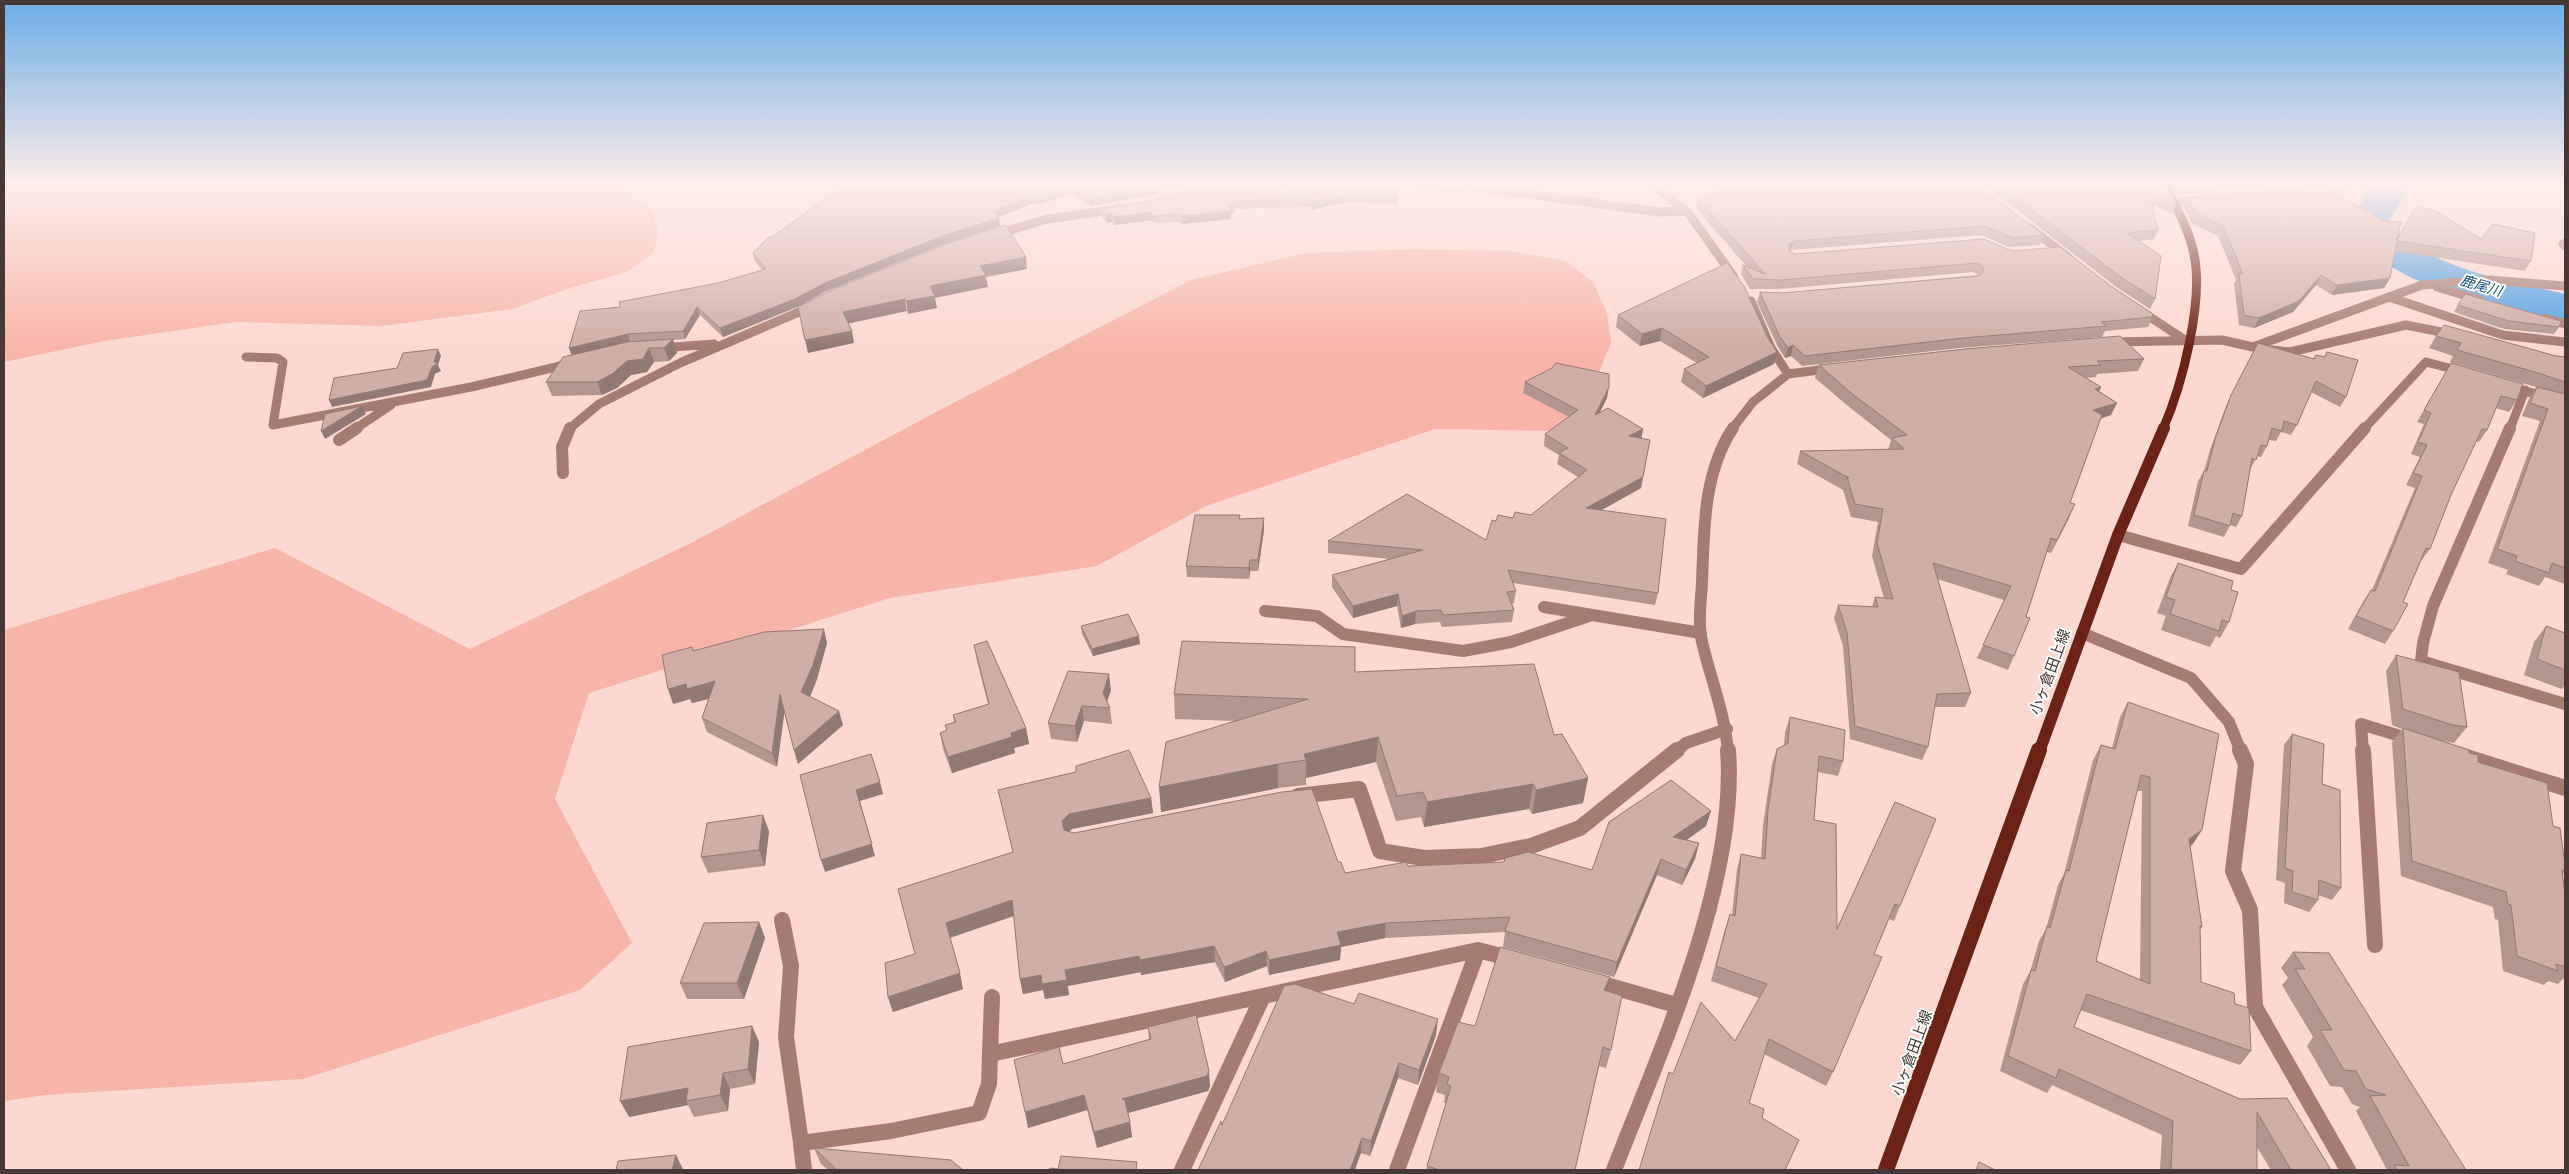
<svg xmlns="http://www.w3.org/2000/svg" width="2569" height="1174" font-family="'Fira Sans Condensed','Noto Sans JP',sans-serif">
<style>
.green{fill:#f7b5a7}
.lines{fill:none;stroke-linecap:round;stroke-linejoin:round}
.river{fill:#53a2e4;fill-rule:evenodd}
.minor-far2{stroke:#a67b72;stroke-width:9}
.minor-far1{stroke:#a67b72;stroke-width:12}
.minor{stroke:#a67b72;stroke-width:16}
.major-far2{stroke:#6c2316;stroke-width:9}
.major-far1{stroke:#6c2316;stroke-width:12}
.major{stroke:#6c2316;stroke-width:16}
.wall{fill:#b3958e;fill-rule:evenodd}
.shaded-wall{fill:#927974}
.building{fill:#d0ada5;stroke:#927974;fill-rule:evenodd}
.labels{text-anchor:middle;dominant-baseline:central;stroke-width:4;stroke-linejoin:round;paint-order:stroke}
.far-water-label{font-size:14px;font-style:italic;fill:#144d79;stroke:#fff}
.street-label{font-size:15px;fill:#473835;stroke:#fff}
</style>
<rect width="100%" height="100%" fill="#fdd8d0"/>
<path class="green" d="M4,183h613l36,28 5,22 -4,19 -27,20 -60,17 -55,20 -131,17 -146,-4 -131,19 -100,21z
M1415,249l93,2 58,10 27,21 14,31 4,30 -18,43 -32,45 -126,-2 -229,77 -109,60 -207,32 -301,95 -34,106 77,144 -52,47 -277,89 -258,16 -41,6v-471l271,-82 195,101 223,-107 245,-131 253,-131 115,-27z"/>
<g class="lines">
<path class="river" d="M2367,183h38l-2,16 -14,22c35,48 122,60 176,73v26c-53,-10 -139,-27 -182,-59 -15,-11 -25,-26 -35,-41l16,-21z"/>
<path class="minor-far2" d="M1420,183l31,5 19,-2 189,26 28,-1
M1649,183l38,28 47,66
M2309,190l38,-4
M2174,202l28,-2
M2030,228l38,29
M994,235l53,-16 71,-10
M2565,243l-2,1 2,2
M2437,287l43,13
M2389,297l114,38 62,7
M2138,309l50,33
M2545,318l20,6
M2109,342l113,-2 31,7 169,-62 68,-5 75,6
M659,348l55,-4
M2272,350l18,2 116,-27 50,10
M246,357l31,1 6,4 -10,63 198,-38 102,-24
M1788,374l47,-6
M2507,385l58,18
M355,429l36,-24
M569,429l30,-25 81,-41 133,-57
M1732,429l21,-27 35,-28 -17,-26 -20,-47
M2364,429l62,-67 38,10
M2510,429l15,-39"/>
<path class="minor-far1" d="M2510,428l-77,178 -10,37 -2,18 144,43
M339,440l18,-12
M563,473l-1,-26 8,-19
M2118,535l123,34 124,-141
M1544,607l157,26
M1265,611l52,5 26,18 120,17 48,-9 81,-27
M2082,633l109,45 38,44 12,30
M1675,752l11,-9 41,-14
M1728,752c-3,-40 -19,-77 -27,-115 -3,-18 0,-36 1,-54 2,-52 1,-110 31,-155
M2363,752l-2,-28 52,16"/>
<path class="minor" d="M2240,750l6,14 -13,107 17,39 5,97 93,163
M2363,750l12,195
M2463,756l102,32
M1298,796l61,-7 21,62 44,7 57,-2 50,-10 49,-18 97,-78
M782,920l9,46 -5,71 15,106 90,-12 88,-18 10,-29 1,-30 273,-58
M1592,981l84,24
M990,1054l2,-57
M801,1143l3,27
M1182,1170l81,-174 215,-46 34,9
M1397,1170l81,-220
M1614,1170c47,-122 124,-288 114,-420"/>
<path class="major-far2" d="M2163,429c19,-43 41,-128 31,-175 -5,-25 -19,-49 -30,-71"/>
<path class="major-far1" d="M2039,752l79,-217 46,-107"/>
<path class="major" d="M1886,1170l153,-420"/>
</g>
<path class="wall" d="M848,183h332l-4,3 -25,9 -61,11 -18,-13 -35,12 -3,-2 -36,14 2,9 -53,17 -121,48 -29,16 -74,30 -23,-22 -15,24 -12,1 4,13 -8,8 -15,1 -7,10 -16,3 -14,13 -15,7 -50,1 -6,-14 26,-27 -3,-7 51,-41 98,-24 44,-13 -7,-9 -2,-8 19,-16z
M1189,183h79l-1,1 4,3 127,-4v21l-52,-2 -34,8 -1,-3 -77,2v4h-3v6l-49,5 -2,-2 -27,1v-3l-38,5 -3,-3 -5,1 -5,-6v-8l52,-9 28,-9z
M1674,183h301l69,52 -4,10 -31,2 -28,-12 -190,15 -1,1 5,3 217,-3 99,35 41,31 -4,10 -43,4 -3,6 -143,11 -157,18 -11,-10 -6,2 -8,-13 -20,-43 3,-10 22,1 197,-18 -6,-3 -194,17h-29l-9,-15 2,-9 4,2 -51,-59 2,-9 32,-14 -55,-1z
M1982,183h183l11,21 -4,10 -20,-10 6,26 -4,9 -15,2 16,58 -5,10 -35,-23z
M2171,183h136l-129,12z
M2563,183h2v9h-1z
M2188,198l209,42 84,-1 50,22 -6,10 -130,-20 -5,27 -6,10 -52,7 -16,-10 -23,27 -39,16 -15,-3 -5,-41 2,-4 -18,-44 -27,-13 -7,-15z
M2458,305l101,22 -5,7 -50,-5 -50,-17z
M1618,315l150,23 9,14 -3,12 -71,34 -22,-16 3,-13 13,-6 -37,-22 -20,5 -24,-19z
M2436,336l129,21v227l-20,-7 -6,9 -33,-12 2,-4 -20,-7 52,-142 -18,-5 7,-17 7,-12 -86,-25 3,-6 -24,-8z
M2258,343l55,16 3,-4 8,2 3,-5 19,45 -6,10 -29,-15 -14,33 -6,10 -10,-3 -5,9 -7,-1 -2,6 -6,11 -4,-1 -7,14 -8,46 -6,11 -6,-2 -6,12 -36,-11 10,-45 6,-10 6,-21 16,-44z
M2144,359l-6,12 -41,3 -1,3 -11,1 16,9 -2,5 12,23 -11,4 -30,84 -1,15 -18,35 -4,-1 -21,65 4,1 -22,52 -31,-12 27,-58 -67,-21 34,114 -6,14h-31l-6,40 -6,13 -72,-21 -7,-93 -9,-28 4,-13 34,2 3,-10 9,1 -12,-42 6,-34 -27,-5 -8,-27 -46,-26 3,-13 88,-1 3,-10 -43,-34 -33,-28 4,-13z
M2451,363l66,37 -8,12 -13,-4 -9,22 -8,12 -3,-1 -25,54 -21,54 -9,12 -18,41 -10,29 -8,13 -37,-15 15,-27 8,-12h1l43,-102 -9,-3 14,-28 -9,-3 13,-30 -7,-2z
M1525,382l82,16 -7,14 43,17 -2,9 9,2 -9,48 -40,22 57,83 -3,12 -142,-22 3,8 -2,12 -2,1 2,6 -2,12 -70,5 -2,-5 -25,2 -14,4 -4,-22 -44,12 -21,-31v-12l59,-16 -63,-6v-12l158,-1 10,-19 35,-6 47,-38 -21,-13 2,-9 -15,-9 1,-12 24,-17 -46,-24z
M1240,519l24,11 -6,41h-8l-1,8 -62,-2 -1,-11z
M2178,563l53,27 -2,32 -9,16 -4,-2 -6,11 -49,-17 5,-14 -9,-3 13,-35z
M1081,626l59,18 -47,12 -11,-22z
M2546,626l19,7v52l-3,4 -38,-14 10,-33z
M827,643l-10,36 -7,18 33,28 -45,39 -4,-14 -10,-39 -7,56 -70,-35 -5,-14 6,-19 -16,4 -2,-4 -17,5 19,-57 1,3z
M974,645l52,83 3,16 -15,4 1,5 -63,20 -9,-24 -3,-16 7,-2 -2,-6 9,-3 -1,-7 35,-11 -11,-43z
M2396,655l71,72 -13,16 -11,-2 26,12 9,9 75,64 12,39v7l-3,3 3,20v82l-7,7 -10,-3 -4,4 -41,-14 -5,-51 -3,-1 -2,-12 -92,-31 -9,-134 10,-13 -10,-4 -6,-54z
M1355,672l199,63 34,43 -5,25 -51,11 -3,-5 -105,18 -3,-10 -25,4 -20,-59 -70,16v7l-28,3 -117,24 75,-91 -61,-2 -1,-25z
M1111,690l-4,12 3,6 2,16 -28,-3 -7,21 -26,-3 -3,-16z
M2128,702l74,128 -10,15 -2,1 12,81 -2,3 1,52 34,22 16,47 -11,14 -160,-55 -6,17 166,72 91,71h-60l-14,-23v23h-97l2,-35 -110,-50 -5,8 -47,-22 23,-87 7,-12 9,-31 7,-12 12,-44 6,-11 29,-114 8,-15 11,3 8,-31zM2137,791h5l-2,189 -44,-19z
M1790,717l53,44 -5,15 -20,-4 -4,48 23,109 58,-127 5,104 -6,15 -5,-2 -15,35 -41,118 -7,14 -62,-32 -91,20 62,-33 24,-43 -48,-17 14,-52 5,-15 2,1 5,-46 4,-15 20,4 2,-33 9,-61 5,-15 7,-4 1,-13z
M2292,734l30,50 19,104 -9,12 -14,-5v5l-9,12 -25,-9 1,-20 -9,-3 8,-135z
M998,790l153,8 2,15 -81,16 -3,3 5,1 264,29 7,11 63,-7 184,4 119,-59 -5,15 -20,14 13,3 -4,16 -13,26 -25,-10 -43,102 -111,-30 2,-15 -120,6 -44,9 -1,13 -71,15 -2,-9 -42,16 -10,-20 -74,13v-3l-73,14 1,9 -24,4 -2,-9 -20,4 -3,-15 -6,-63 -64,22 13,51 -70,23 -5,-15 27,-43 98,-102z
M769,831l-4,35 -57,7 -7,-16z
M759,922l6,16 -21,61h-57l-7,-16z
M2293,952l173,218h-79l-31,-59 4,-4 -8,-3 -10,-17 -12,-1 -23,-40 6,-9 -31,-52 6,-7 -7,-10z
M1607,991l4,59 -5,18 -7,-2 -24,104h-149l1,-4 19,-63h-2l1,-8 -9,-3 3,-19 36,-47z
M752,1026l7,16 -4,42 -25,5 -2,22 -34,6 -6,-12 -59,12z
M1148,1027l62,59 -2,5 -80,22 2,9 2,15 -35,11 -10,-38 -59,18 35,-64 86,-25z
M1436,1035l-18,50 -20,-7 -28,78 -9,-3 -139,-28z
M814,1148l149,22h-135l-7,-6z"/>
<path class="shaded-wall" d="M1163,183h17l-4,3 -25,9 -61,11v-8z
M1071,185l1,8 -35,12 -1,-8z
M1346,195v7l-34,8v-8z
M1033,196l1,7 -39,15 -1,-7z
M1234,205v8h-3v6l-49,5v-8l46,-10z
M1152,212l1,8 -38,5 -1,-8z
M1112,214v8l-5,1 -1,-8z
M999,218l1,8 -53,17 -121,48 -29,16 -74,30 -3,-9 105,-45 120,-48z
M1794,241l-3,9 -5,4 3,-10z
M1026,257l1,12 -41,8 2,10 -53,11 2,10 -29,6 -2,-13 24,-15 50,-20z
M2321,275l-5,10 -23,27 -39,16 5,-10z
M2390,278l-6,10 -52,7 5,-10z
M905,299l2,12 -61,13 -3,-12z
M697,307l3,8 -15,24 -2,-8z
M1662,328l-2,13 -20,5 2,-12z
M852,331l2,12 -46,10 -3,-13z
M628,334l2,8 -58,14 -3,-8z
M673,339l4,14 -8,8 -5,-13z
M1793,345l-2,11 -6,2 3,-10z
M649,348l5,14 -7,10 -16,3 -14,13 -15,7 -5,-13 30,-21z
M438,349l3,7 -3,9 3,6 -6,3 -4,13 -99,20 -3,-7 105,-38z
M1777,352l-3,12 -71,34 3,-12z
M1609,387l-2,11 -14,28 2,-11z
M2101,387l-6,13v-11z
M2117,403l-6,12 -24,7 6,-12z
M362,406l4,8 -41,25 -4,-8z
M1643,429l-2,12 -12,-5z
M1643,477l-2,11 -57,32 2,-12z
M2075,504l-6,14 -18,35 6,-13z
M1264,518v12l-6,41v-11z
M1250,560v11l-1,8v-11z
M1398,594l-1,12 -44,12v-12z
M1416,611l-1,13 -14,4 1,-12z
M824,629l3,14 -10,36 -11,28 -5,-15z
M1139,636l1,8 -47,12 -1,-7z
M1109,674l2,16 -6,17 -2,-14z
M715,681l5,15 -28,7 -2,-4 -17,5 -5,-15 18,-5z
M780,694l5,15 -8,58 -5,-14z
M1082,706l2,15 -7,21 -2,-16z
M839,711l4,14 -45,39 -4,-14z
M1026,728l3,16 -15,4 1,5 -63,20 -4,-16 63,-24z
M1378,737l-2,25 -70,16v-18l-2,-6z
M1278,764v24l-117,24 -2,-25z
M1588,778l-5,25 -51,11 4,-24z
M880,782l3,12 -23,7 15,55 -50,16 -4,-12 35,-70z
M1533,784l-4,25 -105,18 3,-25z
M1151,798l2,15 -81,16 -8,7 -2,-15 7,-7z
M1711,811l-5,15 -37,27 4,-16z
M763,815l6,16 -4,35 -6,-16z
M2202,830l-10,15 -13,9 10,-15z
M1699,843l-4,16 -13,26 4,-15z
M1661,859l-4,16 -43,102 3,-15z
M1012,900l4,15 -67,23 -3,-15z
M759,922l6,16 -21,61 -7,-16z
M1386,923l-1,15 -44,9 -1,13 -71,15v-15l68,-28z
M1214,946l1,16 -74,13 -1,-15z
M1266,951l1,15 -42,16 -1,-15z
M1139,956l2,16 -73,14 -3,-16z
M960,973l3,16 -70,23 -5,-15z
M1041,975l26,5 2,15 -24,4 -2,-9 -20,4 -3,-15z
M1610,977l-4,19 -2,-6z
M1438,1019l-2,16 -18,50 1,-15z
M752,1026l7,16 -4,42 -7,-15z
M1399,1063l-1,15 -28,78 1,-15z
M1209,1071l1,15 -2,5 -84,23 -2,-15z
M723,1073l7,16 -2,22 -8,-16z
M688,1088l-2,13 2,4 -59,12 -9,-16z
M1084,1095l3,15 -59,18 -3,-16z
M1130,1122l2,15 -35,11 -3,-16z
M1362,1138l-1,15 -6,17h-5z
M676,1155l7,14v1h-11z"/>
<path class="building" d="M848,183h315l-12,4 -61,11 -19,-13 -35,12 -3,-1 -39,15 5,7 -54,17 -120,48 -30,16 -75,29 -23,-21 -14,24 -55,3 -59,14 11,-37 40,-4 -1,-5 99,-19 48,-14 -13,-16 16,-16h3z
M1189,183h77l5,4 32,-4h95v13l-52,-1 -34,7 -1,-3 -79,2 2,4 -6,1 3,5 -49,5 -3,-2 -26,2 -1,-4 -38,5 -2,-3 -6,1 -4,-6 52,-9 28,-9z
M1734,183h241l69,52 -31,3 -28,-12 -191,15 -5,3v7l6,3 189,-15 28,12 48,-4 51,39 42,28 -1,3 -51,5 6,4 -144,12 -158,18 -12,-11 -5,3 -9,-13 -19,-43 22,1 196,-17 5,-4v-6l-6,-3 -196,17 -28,-1 -10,-14 22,9 -67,-75z
M1997,183h168l11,21 -27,-12 9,38 -31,3 34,23 -6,43 -36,-23z
M2180,183h32l-31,3z
M2321,186l64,35 16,1 -4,18 19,-34 20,5 45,28 12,-15 42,9 -4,28 -134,-20 -7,37 -53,7 -16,-10 -22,26 -40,17 -15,-3 -5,-41h4l-20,-48 -28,-13 -7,-15z
M1006,225l20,32 -46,9 6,9 -56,11 5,10 -29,5 -1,-2 -62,13 9,19 -47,9 -7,-33 31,-16 120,-48z
M1727,263l17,23 24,52 9,14 -71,34 -22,-17 25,-12 -47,-29 -20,6 -24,-19z
M2465,294l96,27 -2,6 -50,-6 -51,-16z
M2444,325l112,31 9,1v25l-30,-10 -78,-22 4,-7 -25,-7z
M2120,336l24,23 -47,2 4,4 -33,2 33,20 -6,2 22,14 -24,7 9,5 -32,88 5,1 -18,36 -6,-2 -25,79 4,1 -16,38 -31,-11 28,-59 -78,-23 38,130 -34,1 -9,53 -73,-21 -8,-94 -9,-27 40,2 -3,-10 18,2 -16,-56 6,-34 -28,-5 -8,-27 2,1 -49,-27 104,-2 -12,-11 15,-3 -56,-42 -32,-28 146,-16z
M673,339l-9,9h-15l-6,11 -16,2 -15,13 -15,8h-51l17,-25 64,-15z
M2258,343l56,16 2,-4 9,2 2,-5 31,8 -12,37 -30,-16 -19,44 -13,-4 -2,10 -10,-3 -5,18 -6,-1 -5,15 -4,-2 -10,58 -9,-3 -3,13 -36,-11 10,-44h3l8,-32 16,-44z
M438,349l-4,13 4,1 -6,4 -5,13 -98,20 5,-22 63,-10 6,-15z
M1556,363l53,11v13l-14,28 13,-7 35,21 -14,7 21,4 -7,37 -57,31 80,11 -8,74 -150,-23 8,21 -9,1 7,18 -71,5 -2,-5 -25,1 -14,5 -4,-22 -45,12 -21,-31 91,-25 -95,-9 79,-47 79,46 6,-20 4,1 2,-6 15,3 2,-6 16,3 56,-45 -28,-17 9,-5 -23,-14 33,-24 -53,-28 27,-14z
M2451,363l72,21 -6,16 -16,-4 -14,34 -5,-1 -31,66 -21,54 -4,-1 -23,54 5,2 -15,27 -37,-15 15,-26 4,1 47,-115 -9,-3 14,-28 -9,-3 13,-29 -7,-3z
M2537,387l28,7v174l-13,-5 -3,10 -34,-12 2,-5 -20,-7 51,-140 -18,-6z
M362,406l-13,8 -28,17 4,-17z
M1195,515h45l-1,4 25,-1 -6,42h-8l-1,8 -63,-2z
M2178,563l55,18 -2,9 7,2 -9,30 -7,-2 -3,11 -49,-17 5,-14 -9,-3z
M1128,614l11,22 -47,13 -11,-23z
M2546,626l19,7v37l-28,-11z
M824,629l-11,36 -12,27 38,19 -45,39 -14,-56 -8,59 -70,-35 13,-37 -28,8 -1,-5 -18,5 -6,-34 30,-8 1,4 71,-19z
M987,641l39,87 -15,5 1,4 -64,20 -8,-24 7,-3 -2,-5 11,-3 -3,-7 36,-11 -15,-59z
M1182,641l173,6v25l179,-8 20,71 8,-1 26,44 -52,12 -3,-6 -106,18 -4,-10 -26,4 -19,-59 -74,17 2,6 -28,4 -119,23 7,-45 142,-43 -134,-5z
M2396,655l63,17 8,55 -14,-2 -50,-16z
M1068,671l41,3 -6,19 7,15 -28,-2 -7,20 -27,-3z
M2128,702l91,32 -17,96 -13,9 13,88 -2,-1 1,56 33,11 1,11 14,4 2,43 -164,-57 -13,33 166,72 47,-1 44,72h-40l-34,-58v58h-86l2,-49 -114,-52 -3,9 -48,-22 23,-86 4,1 12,-45 3,2 16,-58 3,1 32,-126 14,4zM2141,775l9,2v207l-54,-23z
M1790,717l55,13 -2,31 -24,-5 -5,64 22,4 1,105 58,-127 41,17 -36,87 -5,-2 -21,50 8,3 -49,115 -64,-33 -20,64 15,6 -2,9 37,22 -14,30h-146l30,-98 4,2 28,-72 34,39 32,-57 -51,-18 14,-52 5,2 6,-62 24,5 3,-49 9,-61 11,-6z
M2403,728l66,22v3l9,2v7l69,21 6,43 7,2 5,37v6l-3,-1 3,25v72l-9,-3 2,7 -41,-15 -6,-51 -3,-1 -2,-12 -94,-31z
M2292,734l32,10 -2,40 18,6 1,98 -22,-8 -1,20 -26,-8 1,-21 -8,-3z
M1129,750l22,48 -82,16 -7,7 2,9 10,3 208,-41 30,-3 26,73h3l4,11 61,-11 2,4 96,-4 1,-4 23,-6 64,18 17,-48 62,-42 40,31 -38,26 26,6 -13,27 -25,-11 -44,103 -112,-31 5,-14 -124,6 -49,9 4,13 -72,15 -3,-9 -42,16 -10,-21 -74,14 -1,-4 -74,14 2,10 -25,4 -1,-9 -21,4 -8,-79 -66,23 14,50 -72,24 -3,-34 30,-9 -17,-65 115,-37 -15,-62 78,-18v-6z
M871,754l9,28 -24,8 16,54 -51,16 -21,-85z
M763,815l-4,35 -58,7 6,-34z
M759,922l-22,61h-57l24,-60z
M1500,947l110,30 -6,13 18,6 -11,54 -8,-3 -28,123h-138v-1l-10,-3 24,-80 -4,-2 2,-7 -10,-4 19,-51 17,4z
M2293,952l36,1 137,217h-69l-3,-5 15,1 -39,-70 16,-1 -20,-6 -10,-18 -12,-1 -24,-40h12l-37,-61h10z
M1295,984l59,20 5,-11 79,26 -19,51 -20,-7 -28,78 -9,-3 -12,32h-152l23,-49 1,4 62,-139z
M1196,1015l13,56 -2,5 -85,23 3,1 5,22 -36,10 -10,-37 -59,17 -11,-52 45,-13 4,17 88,-25 -3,-12z
M752,1026l-4,43 -25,4 -3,22 -34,6 2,-13 -68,13 8,-54z
M814,1148l137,12 12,10h-126z
M676,1155l-4,15h-56l2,-9z
M1061,1156l76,6 -1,8h-87l1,-2 8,1z
M1979,1162l16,8h-19z"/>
<linearGradient id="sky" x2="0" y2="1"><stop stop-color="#6cade6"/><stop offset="0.53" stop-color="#feedea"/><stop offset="1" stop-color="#feedea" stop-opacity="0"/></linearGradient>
<rect width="2569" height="348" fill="url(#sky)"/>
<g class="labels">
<g class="far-water-label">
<text transform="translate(2481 286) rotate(17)">鹿尾川</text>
</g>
<g class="street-label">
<text transform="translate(2050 672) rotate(-70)">小ヶ倉田上線</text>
<text transform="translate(1912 1053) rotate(-70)">小ヶ倉田上線</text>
</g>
</g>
<rect width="2569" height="1174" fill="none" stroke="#473835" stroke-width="10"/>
</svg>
